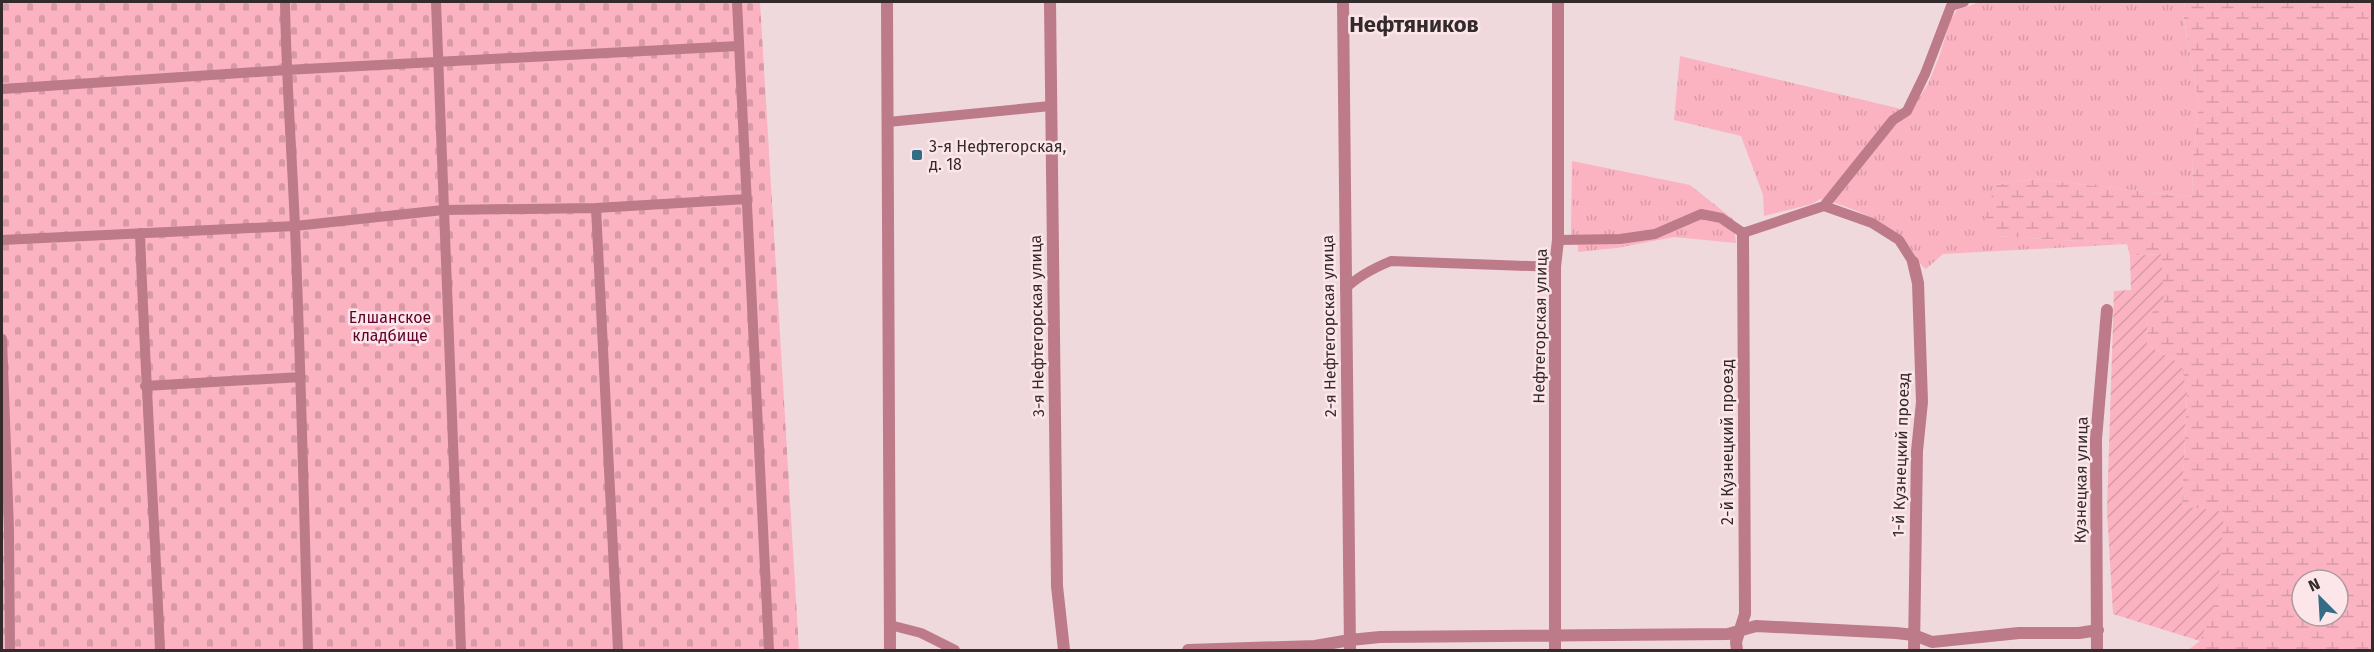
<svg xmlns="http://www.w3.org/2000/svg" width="2374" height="652" font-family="'Fira Sans',sans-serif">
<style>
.grass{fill:url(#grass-tufts)}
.wetland{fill:url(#wetland-marsh);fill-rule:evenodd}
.cemetery{fill:url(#cemetery-stones)}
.garden{fill:url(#garden-furrows)}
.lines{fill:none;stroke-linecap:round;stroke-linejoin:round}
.lane{stroke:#bd7a89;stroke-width:10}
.street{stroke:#bd7a89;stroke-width:12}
.poi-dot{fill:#326c85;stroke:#fde6ea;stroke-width:2}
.labels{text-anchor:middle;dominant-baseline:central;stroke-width:5;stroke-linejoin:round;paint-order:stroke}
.poi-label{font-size:16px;fill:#322a2b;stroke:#fde6ea;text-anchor:start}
.park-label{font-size:16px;fill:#610029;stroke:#fde6ea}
.street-label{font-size:16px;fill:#322a2b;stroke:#fde6ea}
.district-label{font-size:22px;font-weight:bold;fill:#322a2b;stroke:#fde6ea}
</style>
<defs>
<pattern id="grass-tufts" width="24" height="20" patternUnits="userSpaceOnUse" patternTransform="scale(1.5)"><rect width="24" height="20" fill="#fbb3c2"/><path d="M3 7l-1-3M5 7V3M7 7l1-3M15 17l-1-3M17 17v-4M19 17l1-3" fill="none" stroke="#d89aa7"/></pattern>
<pattern id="wetland-marsh" width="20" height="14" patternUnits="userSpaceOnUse" patternTransform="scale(1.5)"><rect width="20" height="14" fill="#fbb3c2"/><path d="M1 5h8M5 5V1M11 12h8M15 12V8" fill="none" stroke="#d89aa7"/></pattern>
<pattern id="cemetery-stones" width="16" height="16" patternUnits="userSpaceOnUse" patternTransform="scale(1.5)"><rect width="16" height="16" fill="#fbb3c2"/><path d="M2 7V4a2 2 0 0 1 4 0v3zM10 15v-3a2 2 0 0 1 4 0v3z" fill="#d89aa7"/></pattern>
<pattern id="garden-furrows" width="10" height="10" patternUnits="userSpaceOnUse" patternTransform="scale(1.5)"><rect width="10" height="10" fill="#fbb3c2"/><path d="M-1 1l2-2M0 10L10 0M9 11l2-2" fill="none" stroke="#d89aa7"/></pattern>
</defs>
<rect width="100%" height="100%" fill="#efd9dd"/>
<path class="grass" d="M1980,2h205l-2,12 16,91 -6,52 -1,40 -158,-18 -39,6 2,51 131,8 -185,10 -17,15c-9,-6 -10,-15 -17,-22 -25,-26 -55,-40 -89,-48l-8,5 -48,12 -1,-21 -22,-59 -67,-16 6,-64 217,52 12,5 19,-29 11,-27 12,-38 6,-9z
M1572,161l118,24 43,34 3,24 -62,-6 -57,11 -39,4v-7l-6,-2 -1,-9z"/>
<path class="wetland" d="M2185,2h187v648h-184l12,-9 24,-128 -42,-7 5,-113 -6,-29 -34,-19 1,-29 13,-62 -31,2 -3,-12 -130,-8 -13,-14 11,-37 39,-6 158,18 1,-40 6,-52 -16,-92zM2302,580h36v36h-36z"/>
<path class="cemetery" d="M2,2h758l39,648h-797z"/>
<path class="garden" d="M2161,254l3,48 -16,14 -1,29 34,19 6,28 -5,114 42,6 -7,86 -17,43 -87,-27 -6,-104 7,-219 17,-1 -1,-34z"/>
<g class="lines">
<path class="lane" d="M285,2c1,75 7,151 10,226 6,141 9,282 13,422
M436,2l25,648
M737,2l32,648
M2,89l284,-19 452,-24
M888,122l162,-16
M1824,206l69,-86 14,-9 18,-37 26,-68 13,-4
M596,208l22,442
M140,233c5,139 14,278 20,417
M2,240l293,-14 148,-16 153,-2 151,-9
M1558,240l62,-1 35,-5 46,-20 20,4 22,15 81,-27 48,17 27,17 14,22
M1345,289c13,-13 29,-21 46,-28l164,6
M2,339l7,191 1,120
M145,386l156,-9
M890,625l31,8 34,17"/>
<path class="street" d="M887,2l3,648
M1050,2l7,584 7,64
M1343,2l7,648
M1913,262l5,21 4,119 -5,49 -3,199
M1188,650l127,-4 35,-6 30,-3 348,-3 28,-8 140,7 18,2 18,7 87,-9h60l19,-3
M1555,650v-383l3,-27v-238
M1737,650l-1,-8 9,-28 -2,-381
M2097,650l-1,-211 11,-129"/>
</g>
<rect class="poi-dot" x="911" y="149" width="12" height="12" rx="3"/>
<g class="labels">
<g class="poi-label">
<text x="929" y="146">3-я Нефтегорская,<tspan x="929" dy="18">д. 18</tspan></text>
</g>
<g class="park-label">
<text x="390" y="317">Елшанское<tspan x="390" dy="18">кладбище</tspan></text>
</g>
<g class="street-label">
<text transform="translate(1037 326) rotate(-91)">3-я Нефтегорская улица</text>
<text transform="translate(1329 326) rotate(-91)">2-я Нефтегорская улица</text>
<text transform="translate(1540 326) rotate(-89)">Нефтегорская улица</text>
<text transform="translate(1727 442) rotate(-90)">2-й Кузнецкий проезд</text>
<text transform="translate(1901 455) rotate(-88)">1-й Кузнецкий проезд</text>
<text transform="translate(2081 480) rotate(-89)">Кузнецкая улица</text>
</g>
<g class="district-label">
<text x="1414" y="24">Нефтяников</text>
</g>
</g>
<rect width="2374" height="652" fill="none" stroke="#322a2b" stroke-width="6"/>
<g transform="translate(2320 598) rotate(336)"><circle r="28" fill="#fde6ea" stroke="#ac9b9e" stroke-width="1.5"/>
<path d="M0-4.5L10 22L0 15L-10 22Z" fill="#326c85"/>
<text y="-9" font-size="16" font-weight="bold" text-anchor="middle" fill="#322a2b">N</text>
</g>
</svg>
